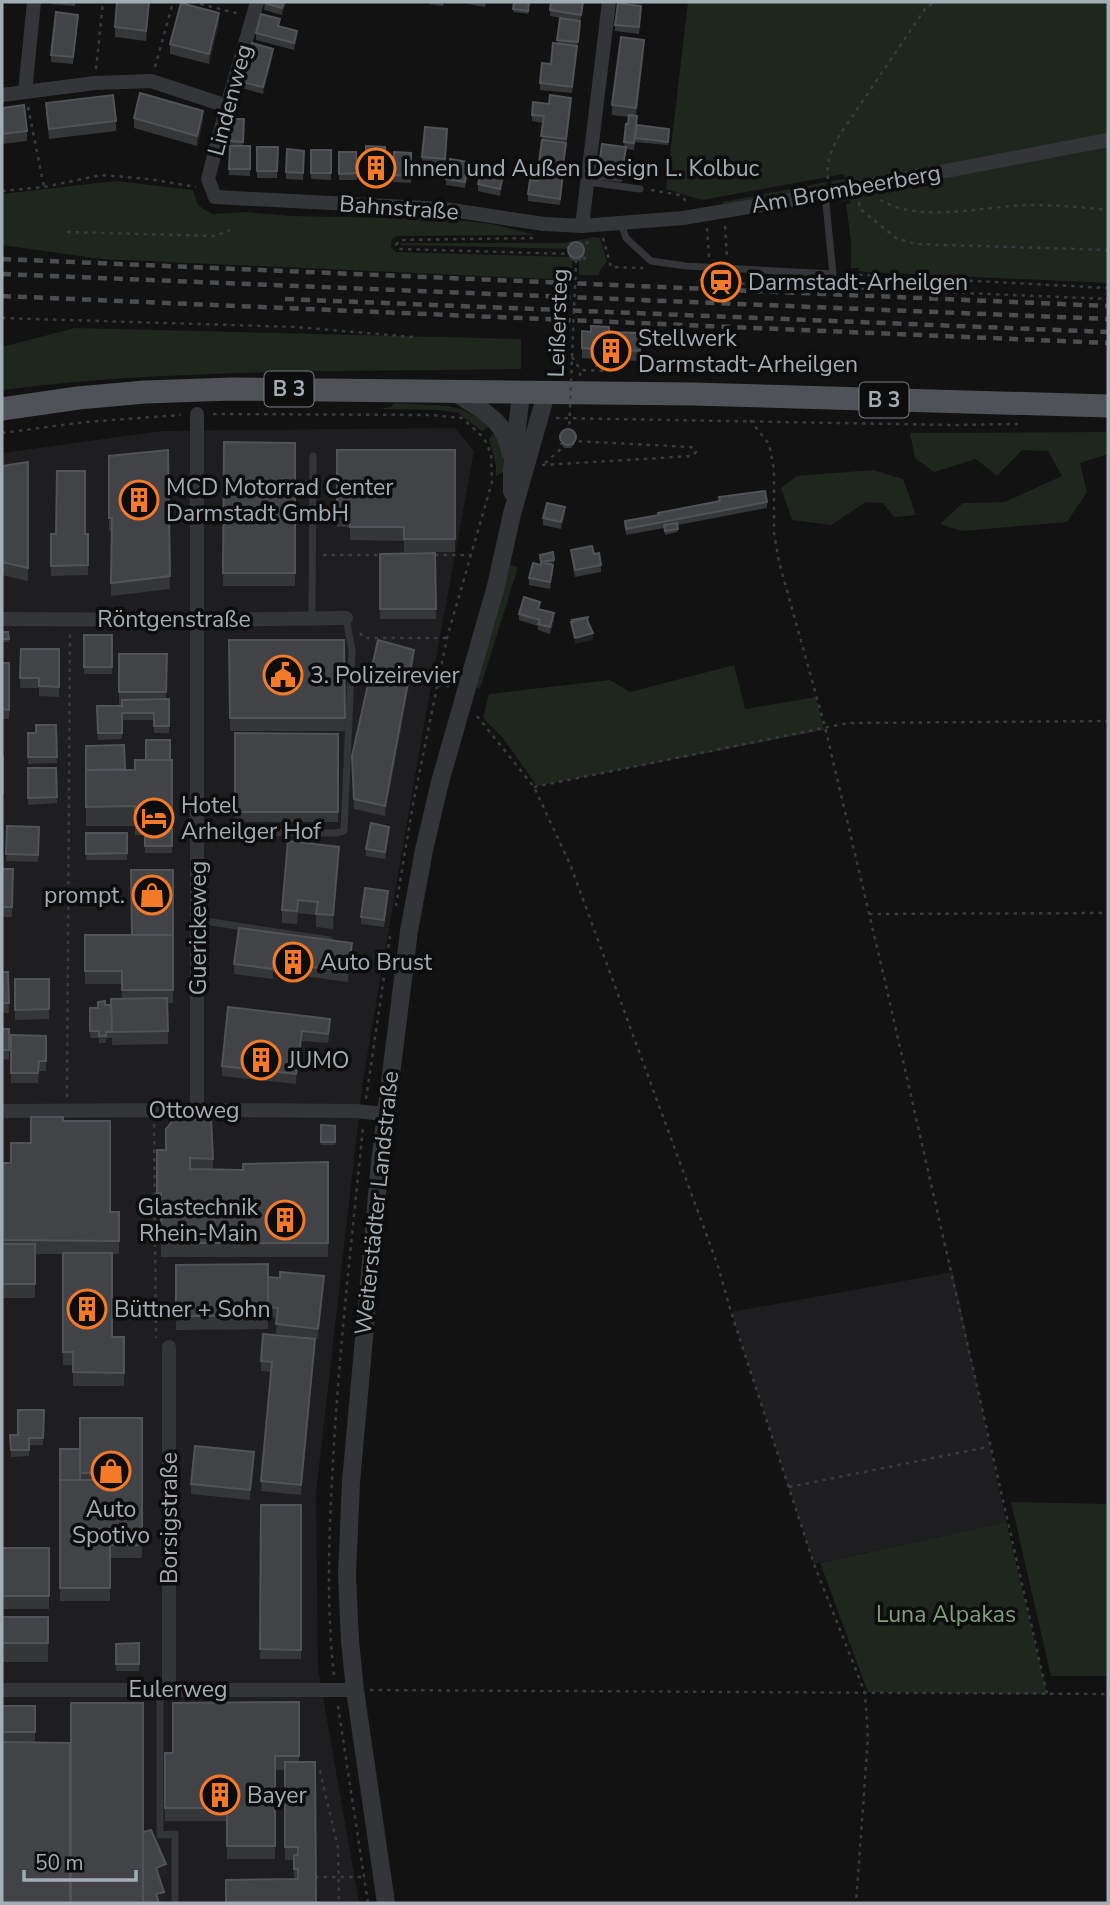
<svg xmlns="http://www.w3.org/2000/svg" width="1110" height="1905" font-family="'Nunito Sans',sans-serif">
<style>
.built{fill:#1e1e20}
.green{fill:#1f261e}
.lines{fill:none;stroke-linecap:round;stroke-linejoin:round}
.path{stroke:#393c3f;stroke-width:2.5;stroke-dasharray:3.5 5;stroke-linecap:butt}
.service{stroke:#333538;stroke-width:7}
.minor{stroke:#333538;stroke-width:14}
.tertiary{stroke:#333538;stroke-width:18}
.primary{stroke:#4f5357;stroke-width:23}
.rail{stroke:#4a4e51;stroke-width:4.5;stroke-dasharray:9 7;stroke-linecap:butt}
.path-bridge{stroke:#393c3f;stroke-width:2.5;stroke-dasharray:3.5 5;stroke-linecap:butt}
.wall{fill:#353638}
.shaded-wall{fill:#222224}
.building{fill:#414346;stroke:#505357;stroke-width:2}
.labels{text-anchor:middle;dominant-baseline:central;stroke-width:7;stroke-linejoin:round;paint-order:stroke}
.shield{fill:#0d0d0e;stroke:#767d82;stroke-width:2}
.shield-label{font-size:21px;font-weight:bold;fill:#a3adb4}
.street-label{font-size:23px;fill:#a3adb4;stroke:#0d0d0e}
.poi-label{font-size:23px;fill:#a3adb4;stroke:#0d0d0e;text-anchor:start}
.park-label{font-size:23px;fill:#81a079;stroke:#0d0d0e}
</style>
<rect width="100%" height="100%" fill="#121213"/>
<path class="built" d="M455,428l19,23 -50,273 -61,356 -47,413 2,175 41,235h-357v-1450l160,-22z
M953,1272l53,250 -192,42 -83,-252z"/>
<path class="green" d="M688,2h420v281l-242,-11 -7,-1v-3h-8v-27l-5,-37 5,-1 -1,-3 -14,2 11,-19 -15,2 -1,-4 14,-2 -1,-5 -142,26 -36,-11z
M115,181l78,9 5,15 7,5 8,4 33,-2 45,4 157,3 44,5 44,11 -139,1 -5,3 -1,8 5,5 173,5 3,4v19l-471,-21 -99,-14v-51z
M826,182l1,4 -104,20v-4z
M595,237l5,1 7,24 -7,8 -1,5h-20v-14l5,-4 -15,-8 -168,-4 -1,-2h164z
M75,328l446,11v30c-173,3 -347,-1 -519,21v-43z
M394,403l54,3 15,4 28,15 -9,6 -24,-18 -20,-3 -59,-1 12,-2z
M496,430l9,17v24l-9,5v-11l-7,-26z
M1108,432v22l-28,9 7,29 -20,30 -105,9 -22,-7 23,-21 42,-1 57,-26 -14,-25 -26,-1 -25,26 -21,-17 -42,13 -19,-14 -5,-25z
M873,470l30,9 13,36 -22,2 -11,-14 -17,-1 -35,23 -39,-5 -11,-32 16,-12z
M507,564l11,3 -38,122 -6,-2z
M734,665l11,44 71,-12 8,33 -287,56 -34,-48 -20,-20 6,-24 121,-14 20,12z
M1011,1502l97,2v172h-57z
M1006,1522l41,172 -179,-2 -48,-129z"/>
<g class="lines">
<path class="path" d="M192,2l48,12
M155,67l18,-65
M96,69l7,-67
M28,107l16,80
M828,179c-2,-16 3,-29 11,-43l86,-127 9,-7
M651,190l29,5 7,7
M2,191l42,-4 57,-12 48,4 47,8
M880,200c44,24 100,6 148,5 27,0 54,2 80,5
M859,202l1,7 36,29 19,6 193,6
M725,226l2,32
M707,228l2,29
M67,232l148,4 15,-6
M533,238l-133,2 -4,5 4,4 172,5
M603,238l8,29 32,1
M578,258l3,4 4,-4 -2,-10 6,-8
M842,274l266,14
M700,279l3,3 405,17
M2,318l294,9 117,10
M572,357l8,12
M580,376v-6l33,1
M213,414l219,1 30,3 22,20 7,16 1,28 -45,156 -34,166 -17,102
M556,418l395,7 67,-1
M750,420l19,24 5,25v64l5,29 46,165 59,250 163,717
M2,433l83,-11 96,-7
M545,463l16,-14v-6
M542,465l150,-9 4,-4 -5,-5 -118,-6
M323,555h60
M435,555h35
M360,633l4,5h82
M437,686h14
M477,716l57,71 36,77 148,402 13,46 83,252 51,129 3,45 -12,165
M534,787l314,-64 260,-2
M869,914l239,-1
M67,1097l3,-463
M366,1099l24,-163
M154,1124l2,214
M789,1487l199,-40
M334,1675c-8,-71 -5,-142 -1,-213 6,-112 19,-224 30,-335
M370,1690l738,4
M338,1706l30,197
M311,1771h9l18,77 1,55
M315,1877h48"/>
<path class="service" d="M588,182l52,7
M621,223l5,15 25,23 35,5 147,8 -8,-80
M312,619l1,-163
M197,832l139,1 8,-2 8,-181 -6,-32
M198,920l131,20
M160,1689v146l15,-1v69"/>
<path class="minor" d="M257,2l-30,104 -19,73 7,18 230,12 99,15 38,2 101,-8 142,-24 283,-54
M25,92l9,-90
M2,95l93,-12 56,-2 76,25
M582,226l27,-224
M197,414v696
M2,619l196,1 148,-2
M2,1111l195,-1 158,1 30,3
M169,1347v342
M2,1690h353"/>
<path class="tertiary" d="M456,393c25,17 50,27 54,59
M512,492v-22l9,-76
M386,1903l-31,-213 -5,-49 -3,-66 4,-93 29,-320 29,-231 15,-81 16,-68 56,-196 16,-72 34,-120"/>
<path class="primary" d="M2,409l76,-11 67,-6 87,-3 461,5 415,12"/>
<path class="rail" d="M2,259l1106,47
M2,274l1106,45
M2,296l1106,47
M285,299l823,33"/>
<path class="path-bridge" d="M569,433l7,-172"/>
</g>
<path class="wall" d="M52,2h23v4l-23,-2z
M265,2h21l-4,13 -18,-5z
M429,2h15l-1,4 -14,-2z
M463,2h23l-1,5 -22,-4z
M514,2h16l-2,12 -15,-2z
M584,2l-4,20 -8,71 -32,-3v-7l11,-19 6,-20 5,-26 -12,-2v-6z
M622,2h20v2z
M149,7l-3,34 -31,-4v-10z
M641,12l-2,22 -24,-3v-6z
M78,22l-5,42 -22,-2v-7z
M219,23l-10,41 -39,-10v-10z
M280,26l17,11 -3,13 -38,-10v-7z
M644,50l-8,66 1,9 32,4 -1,16 -33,-3v-2l-1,10 -8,-1 -4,33 -24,-2v-7l26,-27 5,-29 -17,-2v-10z
M273,55l-10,39 -21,-6v-6z
M46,103l70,18v10l-67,8 -3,-26z
M549,104l22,1 -8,67 -24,-4 4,-45 -11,-2v-6z
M2,108l25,23v10l-25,3z
M134,118l69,3 -6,25 -63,-18z
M231,119h13l-1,27h7v30l-21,-1z
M447,136l-2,30 -23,-2v-7z
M366,146l19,1v36l-19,-1z
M257,147h21l-1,31h-20z
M311,150h20v30l-20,-1z
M304,151l-1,29 -17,-1v-7z
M339,152h17l1,28h-18z
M394,152l17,1v30l-18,-1z
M468,169l-3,19 -19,-3v-6z
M504,177l-4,19 -22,-5v-7z
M563,179l-3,26 -32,-4v-7l10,-13z
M569,246h15v11l-4,4h-8l-3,-4z
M582,331l59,2 -1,28 -38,-2v8h-7v-8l-13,-1z
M561,433l14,11 -4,4h-7l-3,-4z
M224,442l71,1v143h-72z
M168,450l2,139 -59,7 1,-65h-3v-75z
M337,450h118v102h-51v-11l-54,-1v-13h-13z
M2,466l26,102v13l-26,-6z
M719,497l48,5v6l-89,17v7l-13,3 -1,-7 -38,7 -1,-14 34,-6 60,-14z
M565,514l-4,15 -18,-4v-7z
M51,534h37v41l-37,1z
M571,550l23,4 7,11v7l-26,5 -4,-21z
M435,553l1,66h-56v-65z
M540,555l14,5v3l-4,1 3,7 -3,18 -21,-4v-7l12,-13z
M540,609l14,11 -4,14 -12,-4v-4l-19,-6v-6z
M2,632h6l1,10h-7z
M84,635h28v39h-28z
M229,640h115l1,91h-115z
M21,649h38v48l-20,-1v-8h-19z
M119,654h48l-1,45h3v34h-15v-13h-32v19l-24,1 -1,-34h25v-1h-3z
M414,660l-29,156 -31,-7 -2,-43z
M2,663h7v56h-7z
M56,725l1,38 -29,1v-31h8z
M235,733l103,1v88h-103z
M124,745l1,25h10l37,-10v93h-27v-18h-10v-9h-49v-80z
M2,757h1v49h-1z
M28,768h28l1,35 -29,2z
M7,826l32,1 -1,35 -32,-1z
M86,833h41v27h-41z
M389,833l-4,26 -19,-3v-7z
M339,860l-6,69 -17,-2v-12l-18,-2 -1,11 -15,-1v-13z
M2,869h11l-1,48h-10z
M173,870v133h-5v41l-56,1v-7h-6v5h-7v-5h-9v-30l21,-3 11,-7v-14h-37v-49h47z
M388,898l-4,29 -23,-3v-7z
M352,953l-4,29 -75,-10v7l-39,-5v-10z
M2,972h6l1,41h-7z
M15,979h34v40l-34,1z
M228,1007l102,21 -2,15 -26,-2 -6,43 -74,-8v-10z
M2,1029h7v31l-7,-1z
M11,1035l35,1v35h-7l-1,12h-27z
M63,1121l47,91h9v42h-7v83h12v49h-51v-21h-10v-111h-28v44h-33l1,-135h8z
M321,1125l14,1v19h-14z
M157,1150l56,9v11h30l85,-8v95h-167v-51h-4z
M268,1264v65l-92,1v-65z
M268,1277l56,9 -6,53 -42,-5 1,-16 -9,-1z
M315,1349l-14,146 -40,-4 10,-119 -10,-1v-10z
M44,1410l-1,35h-14v11l-18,1 -1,-22h8z
M142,1418v140h-32v43h-50v-152h20z
M254,1461l-4,39 -59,-6v-10z
M261,1505h40v154h-41z
M2,1548h47v61h-47z
M2,1617h46v45h-46z
M139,1643v28h-23v-27z
M299,1702v60l17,141 -22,-24v-19h-9v-90h-10v89h-48v-38h-62v-68h8z
M2,1706l33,26v10h-33z"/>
<path class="shaded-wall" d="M149,2v5l-3,34v-10z
M284,2h2l-4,13v-7z
M219,13v10l-10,41v-10z
M297,31v6l-3,13v-7z
M644,40v10l-8,68v-10z
M273,49v6l-10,39v-7z
M203,111v10l-6,25v-10z
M504,170v7l-4,19v-7z
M565,507v7l-4,15v-7z
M553,565v6l-3,18v-7z
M554,613v7l-4,14v-7z
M593,633v7l-18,4v-6z
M414,650v10l-29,156v-10z
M339,847v13l-6,69v-14z
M352,943v10l-4,29v-10z
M302,1031v10l-6,43v-10z
M324,1276v10l-6,53v-10z
M315,1339v10l-14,146v-10z
M254,1452v9l-4,39v-10z
M166,1864v10l-10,4v-10z
M164,1892v10l-8,1v-9z"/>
<path class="building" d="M117,2h32l-3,29 -31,-4z
M265,2h19l-2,6 -18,-5z
M514,2h15l-1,9 -15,-2z
M551,2h32l-2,13 -31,-5z
M181,3l38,10 -10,41 -39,-10z
M618,3l23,3 -2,21 -24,-2z
M56,12l22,3 -5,42 -22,-2z
M261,14l19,5 -2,7 19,5 -3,12 -38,-10z
M560,18l20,3 -2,21 -21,-2z
M621,37l23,3 -8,68 -24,-3z
M252,43l21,6 -10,38 -21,-5z
M553,43l24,3 -5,41 -32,-4 2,-20 9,1z
M140,93l63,18 -6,25 -63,-18z
M113,95l3,26 -67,8 -3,-26z
M550,95l21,3 -5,41 -25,-3 3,-20 -12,-1 1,-13 16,2z
M24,105l3,26 -25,3v-26z
M629,115l8,1 -3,27 -10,-1 2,-18h2z
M231,119h13l-1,23 -13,-1z
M637,125l32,4 -1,13 -33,-4z
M425,127l22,2 -2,30 -23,-2z
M542,140l24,3 -3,22 -24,-3z
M602,144l24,3 -4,28 -24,-2z
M230,146h20v23h-21z
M366,146l19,1v29l-19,-1z
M257,147h21l-1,24h-20z
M287,149l17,2 -1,22 -17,-1z
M311,150h20v23h-20z
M339,152h17l1,21 -18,1z
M394,152l17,1v23l-18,-1z
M450,159l18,3 -3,20 -19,-3z
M483,165l21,5 -4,19 -22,-5z
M540,170l23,3 -3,26 -32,-5 2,-14 8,1z
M568 250a8 8 0 1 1 16 0a8 8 0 1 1-16 0Z
M591,326l18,1v5l32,1 -1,18 -38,-2v8h-7l1,-8 -14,-1v-17l9,1z
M560 437a8 8 0 1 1 16 0a8 8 0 1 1-16 0Z
M224,442l71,1v130h-72z
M168,450l2,126 -59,7 1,-65h-3v-62z
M337,450h118v89h-51v-12h-54v-13h-13z
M28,462v106l-26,-6v-96z
M57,471h28v63h3v31l-37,1v-32h5z
M765,491l2,11 -141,27 -1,-8 34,-6 -1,-2 62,-12 -1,-4z
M547,503l18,4 -4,15 -18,-4z
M677,523l1,6 -13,2 -1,-6z
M592,546l2,8 5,-1 2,12 -26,5 -4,-20z
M553,552l1,8 -13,2 -1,-7z
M435,553l1,56h-56v-55z
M541,562l12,3 -3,17 -21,-4 4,-15 8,2z
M524,597l16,5 -2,7 16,4 -4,14 -12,-3 2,-4 -21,-6z
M588,617l-1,3 -1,-2 -13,3 -1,-1z
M586,618l7,15 -18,5 -4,-16z
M2,632h6l1,7h-7z
M84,635h28v32h-28z
M229,640h115l1,78h-115z
M378,640l36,10 -29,156 -31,-7 -2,-43z
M21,649h38v38l-20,-1v-8h-19z
M119,654h48l-1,38h-47z
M2,663h7v47l-7,-1z
M169,699v27h-15v-13h-32v20h-24l-1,-27h25v-6z
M36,725h20l1,32h-29v-24h8z
M235,733l103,1v78h-103z
M146,740h24v20h-24z
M124,745l1,24 -39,1v-24z
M2,757h1v36h-1z
M135,760h37v56h-37v-10l-49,1v-37h49z
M28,768h28l1,29 -29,1z
M371,823l18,4 -4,25 -19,-3z
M7,826l32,1 -1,28 -32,-1z
M145,829h27v17h-27z
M86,833h41v20l-41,1z
M288,841l51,6 -6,68 -17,-1 2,-12 -20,-2 -1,11 -15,-1z
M2,869h11l-1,38h-10z
M131,870h42v65h-41z
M365,888l23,3 -4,29 -23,-3z
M239,928l113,15 -4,29 -75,-10v7l-39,-5z
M85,935h88v55h-51v-19h-37z
M2,972h6l1,31h-7z
M15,979h34v30l-34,1z
M167,998l1,33 -56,1 -1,-33z
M105,1001v4h6l1,26 -6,1v4h-7v-5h-9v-23h8v-6z
M228,1007l102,12 -2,15 -26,-3 -6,43 -74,-8z
M2,1029h7v21h-7z
M11,1035l35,1v25h-7l-1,12h-27z
M31,1117h32v4h47v91h9v29l-116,-1v-77h8v-20h20z
M175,1118l36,1 2,40 -23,-1v11l53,1v-6l85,-2v81h-167v-50h-4v-43h9v-21z
M321,1125l14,1v16h-14z
M2,1244h33v40h-33z
M63,1253h49v84h12v36l-51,-1v-20h-10z
M268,1264v52h-92v-51z
M280,1272l44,4 -6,53 -42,-5 2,-16 -10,-1v-30l12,1z
M263,1334l52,5 -14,146 -40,-4 11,-119 -11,-1z
M18,1410h26l-1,28h-14v12h-18l-1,-15h8z
M80,1418h62v127h-32v43h-50v-108h60l-1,-7h-39z
M195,1446l59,6 -4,38 -59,-6z
M60,1449h20v31h-20z
M261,1505h40v145l-41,-1z
M2,1548h47v48h-47z
M2,1617h46v26h-46z
M139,1643v21h-23v-20z
M299,1702v54h-24v90h-48v-38h-62v-55h8v-50z
M71,1703h72v200h-72z
M2,1706h33v26h-33z
M2,1742l68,1v160h-68z
M285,1762h30l1,141h-90v-23l72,-1v-10h-4v-14h4v-8h-13z
M151,1830l15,34 -10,4 8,24 -8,2 3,9h-16v-71z"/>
<defs>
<symbol id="building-ring" viewBox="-11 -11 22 22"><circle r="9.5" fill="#0d0d0e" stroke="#f57a28" stroke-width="1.5"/><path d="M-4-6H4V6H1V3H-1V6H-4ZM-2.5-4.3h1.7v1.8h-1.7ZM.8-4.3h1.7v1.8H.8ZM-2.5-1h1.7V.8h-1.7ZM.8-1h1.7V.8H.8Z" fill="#f57a28"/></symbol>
<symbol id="station-ring" viewBox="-11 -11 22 22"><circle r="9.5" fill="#0d0d0e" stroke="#f57a28" stroke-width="1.5"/><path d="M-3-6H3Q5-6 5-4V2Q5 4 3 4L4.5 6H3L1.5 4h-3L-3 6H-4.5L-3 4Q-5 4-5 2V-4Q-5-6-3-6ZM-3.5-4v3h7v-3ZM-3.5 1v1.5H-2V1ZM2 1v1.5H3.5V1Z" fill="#f57a28"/></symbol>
<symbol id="civic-ring" viewBox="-11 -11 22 22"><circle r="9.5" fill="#0d0d0e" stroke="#f57a28" stroke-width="1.5"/><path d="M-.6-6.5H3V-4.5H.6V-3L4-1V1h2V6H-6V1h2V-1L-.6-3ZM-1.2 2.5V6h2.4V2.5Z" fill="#f57a28"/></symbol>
<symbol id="hotel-ring" viewBox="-11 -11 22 22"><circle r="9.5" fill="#0d0d0e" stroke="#f57a28" stroke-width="1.5"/><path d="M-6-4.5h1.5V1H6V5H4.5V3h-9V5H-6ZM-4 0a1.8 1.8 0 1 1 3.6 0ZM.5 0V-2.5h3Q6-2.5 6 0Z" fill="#f57a28"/></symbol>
<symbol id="shop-ring" viewBox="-11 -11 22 22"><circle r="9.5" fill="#0d0d0e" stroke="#f57a28" stroke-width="1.5"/><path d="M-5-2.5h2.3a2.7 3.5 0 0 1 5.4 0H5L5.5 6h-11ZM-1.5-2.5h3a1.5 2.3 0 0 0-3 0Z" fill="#f57a28"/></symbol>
</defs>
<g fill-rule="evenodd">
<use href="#building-ring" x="354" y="146" width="44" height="44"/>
<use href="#station-ring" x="699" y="260" width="44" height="44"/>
<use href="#building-ring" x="589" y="329" width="44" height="44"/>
<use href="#building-ring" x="117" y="478" width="44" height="44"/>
<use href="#civic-ring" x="261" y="653" width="44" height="44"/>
<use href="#hotel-ring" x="132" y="796" width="44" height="44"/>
<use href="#shop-ring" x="130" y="873" width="44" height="44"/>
<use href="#building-ring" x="271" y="940" width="44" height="44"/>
<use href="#building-ring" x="239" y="1038" width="44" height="44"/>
<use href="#building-ring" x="263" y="1198" width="44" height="44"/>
<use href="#building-ring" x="65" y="1287" width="44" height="44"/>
<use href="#shop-ring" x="89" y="1449" width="44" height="44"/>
<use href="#building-ring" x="198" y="1773" width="44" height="44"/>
</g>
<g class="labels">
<g class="shield">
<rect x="264.5" y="371.5" width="49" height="35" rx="5"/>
<rect x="859.5" y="382.5" width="49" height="35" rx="5"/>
</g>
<g class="shield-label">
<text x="289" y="389">B 3</text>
<text x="884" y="400">B 3</text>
</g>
<g class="street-label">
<text transform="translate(230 100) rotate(-75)">Lindenweg</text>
<text transform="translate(846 189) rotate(-10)">Am Brombeerberg</text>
<text transform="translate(399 208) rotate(4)">Bahnstraße</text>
<text transform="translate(558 323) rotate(-88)">Leißersteg</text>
<text x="174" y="619">Röntgenstraße</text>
<text transform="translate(198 928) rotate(-90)">Guerickeweg</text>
<text x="194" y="1110">Ottoweg</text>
<text transform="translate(377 1203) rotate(-84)">Weiterstädter Landstraße</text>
<text transform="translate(169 1518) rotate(-90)">Borsigstraße</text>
<text x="178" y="1689">Eulerweg</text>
</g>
<g class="poi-label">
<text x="403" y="168">Innen und Außen Design L. Kolbuc</text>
<text x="748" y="282">Darmstadt-Arheilgen</text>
<text x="638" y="338">Stellwerk<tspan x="638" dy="26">Darmstadt-Arheilgen</tspan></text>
<text x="166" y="487">MCD Motorrad Center<tspan x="166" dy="26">Darmstadt GmbH</tspan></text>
<text x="310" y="675">3. Polizeirevier</text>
<text x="181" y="805">Hotel<tspan x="181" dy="26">Arheilger Hof</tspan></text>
<text x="125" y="895" text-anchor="end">prompt.</text>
<text x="320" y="962">Auto Brust</text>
<text x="288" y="1060">JUMO</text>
<text x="258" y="1207" text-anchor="end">Glastechnik<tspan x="258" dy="26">Rhein-Main</tspan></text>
<text x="114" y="1309">Büttner + Sohn</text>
<text x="111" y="1509" text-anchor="middle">Auto<tspan x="111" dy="26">Spotivo</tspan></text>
<text x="247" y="1795">Bayer</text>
</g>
<g class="park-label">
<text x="946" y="1614">Luna Alpakas</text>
</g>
</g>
<rect width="1110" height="1905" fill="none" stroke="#a3adb4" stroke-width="7"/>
<path d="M24 1870v10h112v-10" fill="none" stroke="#a3adb4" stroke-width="3.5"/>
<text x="35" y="1870" font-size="21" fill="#a3adb4" stroke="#0d0d0e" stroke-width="5" paint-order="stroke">50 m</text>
</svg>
